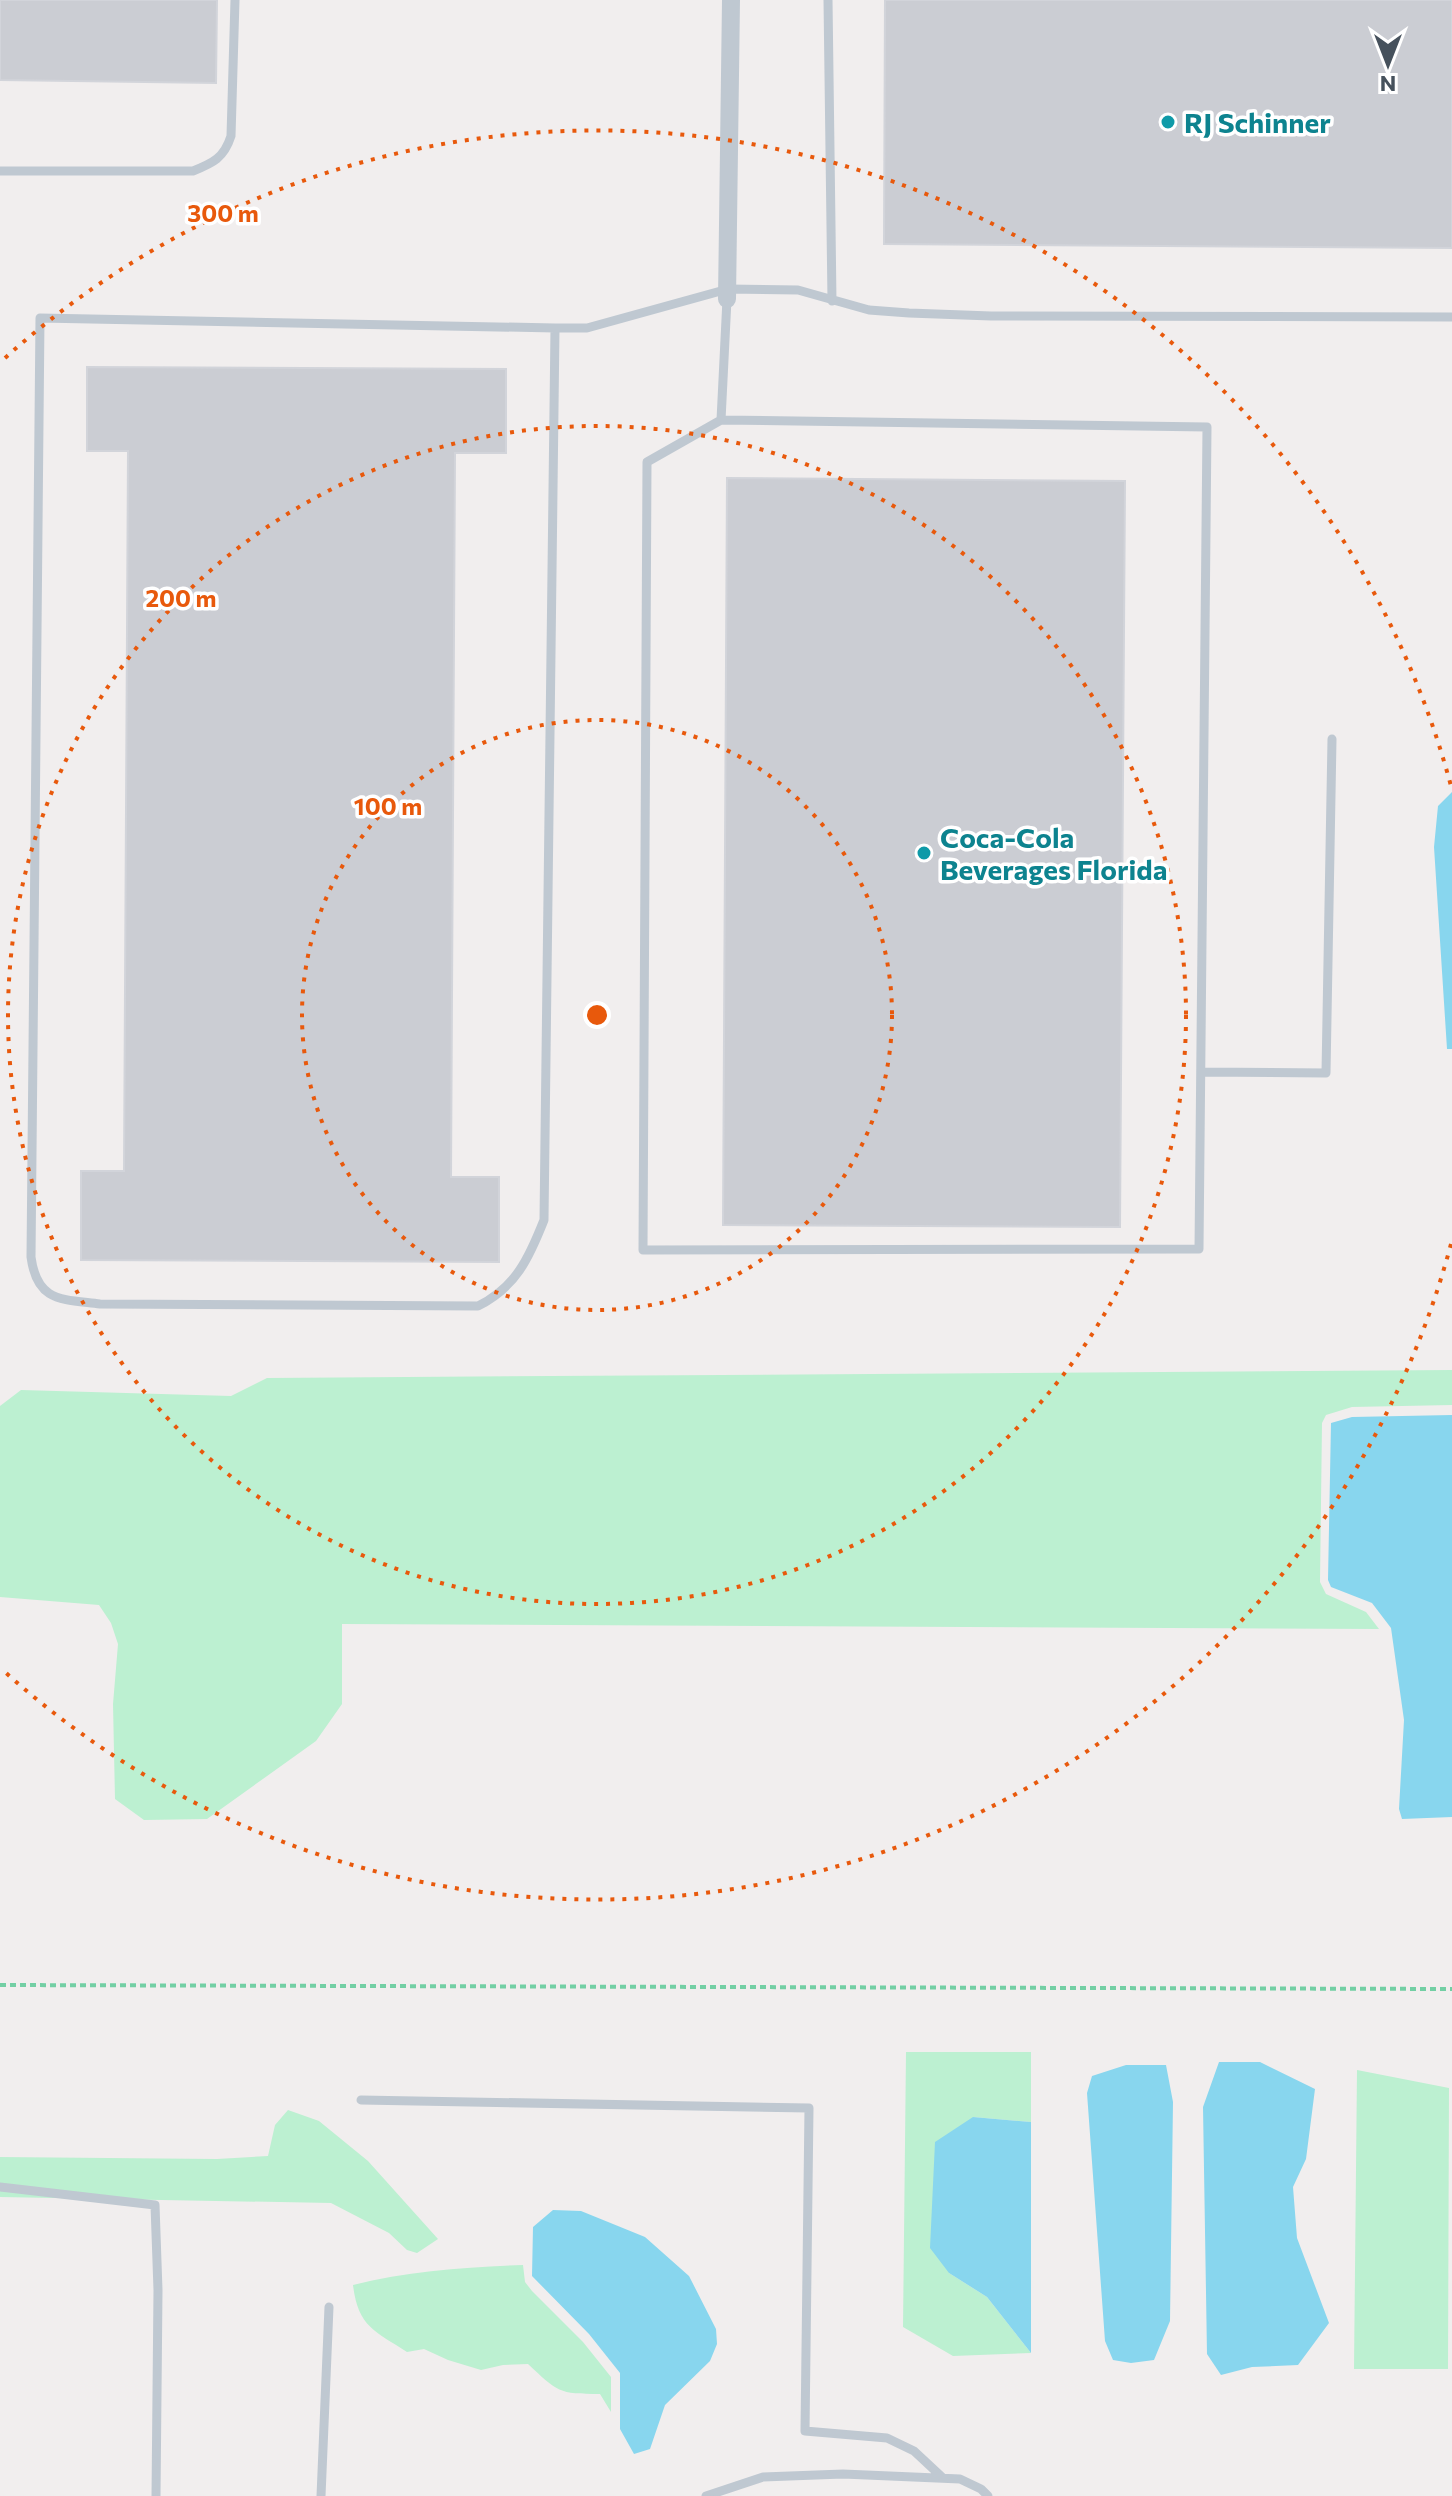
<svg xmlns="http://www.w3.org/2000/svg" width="1452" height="2496" font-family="Commissioner,sans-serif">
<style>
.green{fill:#bcf0d1}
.water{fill:#88d6ee}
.building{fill:#cbcdd3;stroke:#d2d4da;stroke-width:2}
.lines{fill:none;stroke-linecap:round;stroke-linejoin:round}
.path{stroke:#73cfa4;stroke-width:4;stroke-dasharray:6 4;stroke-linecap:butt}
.service{stroke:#bfc8d1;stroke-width:9}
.minor{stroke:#bfc8d1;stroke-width:18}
.ring{fill:none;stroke:#e8590c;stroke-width:4;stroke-dasharray:4 8}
.culture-dot{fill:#0f9aa8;stroke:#fff;stroke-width:3}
.labels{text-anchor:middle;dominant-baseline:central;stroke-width:7;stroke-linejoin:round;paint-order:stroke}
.culture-label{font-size:28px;font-weight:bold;fill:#0d838f;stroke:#fff;text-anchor:start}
.centre{fill:#e8590c;stroke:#fff;stroke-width:4}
.ring-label{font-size:24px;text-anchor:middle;font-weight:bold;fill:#e8590c;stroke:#fff;stroke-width:7;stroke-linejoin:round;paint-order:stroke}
</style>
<rect width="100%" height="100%" fill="#f1eeee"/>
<path class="green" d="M1452,1370v35l-100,2 -26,8 -4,8 -2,159 6,12 40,18 13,17 -1037,-5v80l-26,37 -109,78 -63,1 -29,-21 -2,-95 5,-60 -7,-21 -12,-18 -99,-8v-191l21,-16 210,6 36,-18z
M906,2052h125v70l-58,-5 -24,156 38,24 44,56 -78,3 -50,-29z
M1357,2070l92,18 -1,281h-94z
M288,2110l31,11 49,40 70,78 -21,14 -10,-3 -18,-17 -58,-30 -331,-6v-40l217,2 51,-3 7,-31z
M523,2265l2,17 7,9 51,51 28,35v35l-11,-18c-42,0 -42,-2 -72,-30l-25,1 -22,5 -33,-10 -24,-11 -17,3c-32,-21 -49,-25 -54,-67 55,-14 114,-18 170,-20z"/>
<path class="water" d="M1452,792v257h-5l-13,-202 4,-41z
M1452,1415v402l-50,2 -3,-10 5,-89 -13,-92 -19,-25 -41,-16 -3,-7 3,-157 21,-6z
M1219,2062h41l55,27 -9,70 -13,28 4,51 32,85 -31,42 -46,2 -31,8 -14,-21 -4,-247z
M1126,2065h40l7,37 -3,219 -16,39 -23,3 -18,-3 -8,-19 -18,-248 5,-17z
M973,2117l58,5v231l-44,-56 -38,-24 -19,-25 5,-106z
M553,2210l28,1 64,26 44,39 27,53 1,15 -7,17 -45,44 -15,44 -16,5 -14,-25v-56l-31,-39 -57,-58 1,-49z"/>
<path class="building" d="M0,0h217l-1,83 -216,-3z
M885,0h567v248l-568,-4z
M87,367l419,2v84h-51l-4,724h48v85l-418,-2v-89h43l4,-720h-41z
M727,478l398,3 -5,746 -397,-2z"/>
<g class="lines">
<path class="path" d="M0,1985l1452,4"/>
<path class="service" d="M828,0l4,301
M0,171h193c20,-8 31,-13 38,-35l4,-136
M555,328l-11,892c-15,38 -28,67 -66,86l-378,-2c-39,-5 -63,-2 -69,-47l9,-939 515,10h32l141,-39 70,1 71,20 40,3 82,3 461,1
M721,420l486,7 -8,822 -556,1 4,-788z
M721,420l6,-121
M1201,1072l125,1 6,-334
M361,2100l448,8 -4,323 82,7 27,13 29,27
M0,2187l155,18 3,85 -2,206
M321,2496l8,-189
M706,2496l57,-19 80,-3 117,5 21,10 7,7"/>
<path class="minor" d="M727,299l4,-299"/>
</g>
<g class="ring">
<circle cx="597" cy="1015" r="295"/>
<circle cx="597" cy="1015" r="589"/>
<path d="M1451 1244A884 884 0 0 1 5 1672M5 358A884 884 0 0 1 1451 786"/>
</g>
<g class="culture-dot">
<circle cx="1168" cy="122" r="8"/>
<circle cx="924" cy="853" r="8"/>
</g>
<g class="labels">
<g class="culture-label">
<text x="1184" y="122">RJ Schinner</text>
<text x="940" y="837">Coca-Cola<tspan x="940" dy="32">Beverages Florida</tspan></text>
</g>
</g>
<circle cx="597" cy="1015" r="12" class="centre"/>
<g class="ring-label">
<text x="223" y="222">300 m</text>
<text x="181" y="607">200 m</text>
<text x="388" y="815">100 m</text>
</g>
<g transform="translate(1388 64) rotate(180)" stroke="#ffffff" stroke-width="6" paint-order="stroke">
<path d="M0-6L14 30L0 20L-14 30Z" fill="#46515c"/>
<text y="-12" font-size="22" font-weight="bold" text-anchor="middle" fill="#46515c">N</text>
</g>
</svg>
